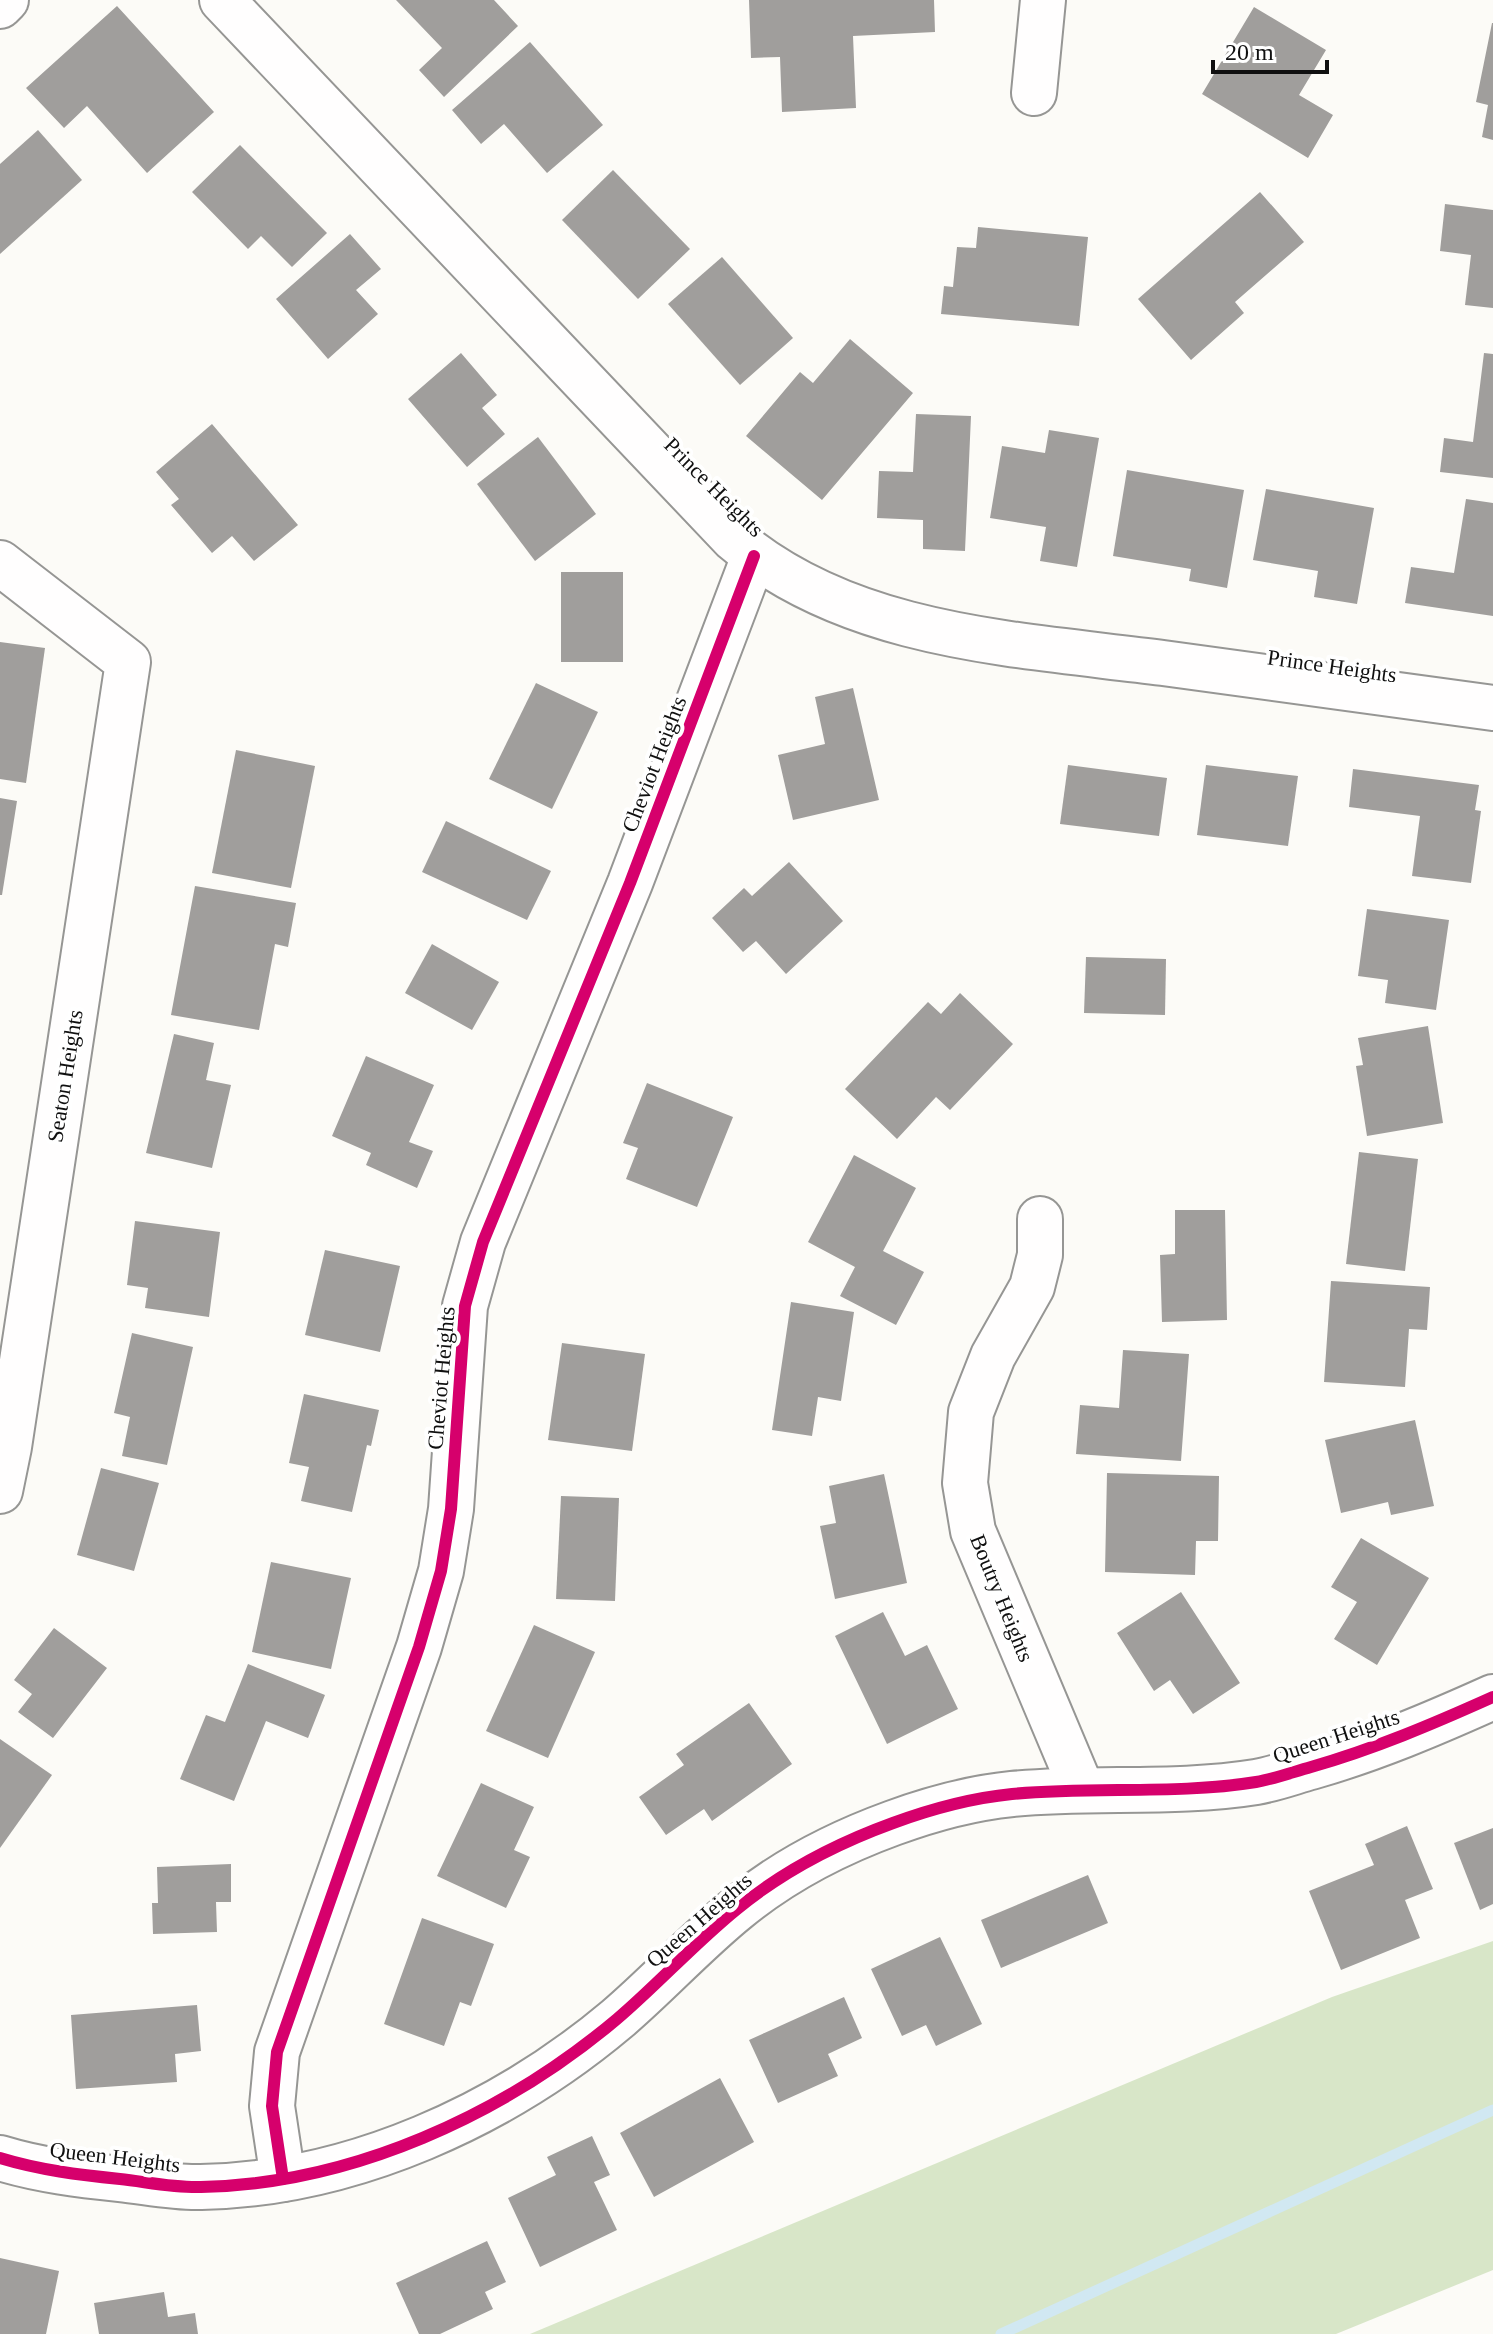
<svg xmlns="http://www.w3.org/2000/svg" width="1493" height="2334" font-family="Georgia,serif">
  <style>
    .forest { fill: #d8e6c8 }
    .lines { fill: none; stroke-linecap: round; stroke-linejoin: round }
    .stream { stroke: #d1e8f2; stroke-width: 11 }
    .building { fill: #a09e9c }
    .minor-casing { stroke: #969694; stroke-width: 48 }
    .minor { stroke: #fffefe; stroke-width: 44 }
    .cycleway-casing { stroke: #fff; stroke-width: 17 }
    .cycleway { stroke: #d6006c; stroke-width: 12 }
    .labels { text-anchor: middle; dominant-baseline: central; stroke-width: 8; stroke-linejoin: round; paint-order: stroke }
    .street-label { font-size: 22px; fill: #101010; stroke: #fff }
  </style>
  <rect width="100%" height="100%" fill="#fcfbf7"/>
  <path class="forest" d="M1493,1941v329l-157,64h-806l802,-337z"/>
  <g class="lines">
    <path class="stream" d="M1001,2334l492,-224"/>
  </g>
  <g class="building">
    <path d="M396,0h98l24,26 -74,71 -25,-27 23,-22z"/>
    <path d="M749,0h185l1,32 -82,4 3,72 -74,4 -2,-55 -29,1z"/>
    <path d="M117,6l97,106 -67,61 -60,-67 -23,22 -38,-40z"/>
    <path d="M1254,7l72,43 -27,45 34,20 -25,43 -106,-64z"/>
    <path d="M1492,23h1v117l-11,-3 6,-32 -12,-3z"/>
    <path d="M530,42l73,83 -56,48 -43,-49 -23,20 -29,-34z"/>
    <path d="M38,130l44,50 -82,74v-90z"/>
    <path d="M240,145l87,88 -35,34 -31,-31 -13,13 -56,-57z"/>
    <path d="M613,170l77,79 -52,50 -76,-79z"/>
    <path d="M1260,192l44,50 -69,60 9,11 -53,47 -53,-61z"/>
    <path d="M1445,204l48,6v98l-28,-3 6,-50 -31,-4z"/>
    <path d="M978,227l110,10 -9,89 -138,-12 3,-28 9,1 4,-40 19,1z"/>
    <path d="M350,234l31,35 -25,21 22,24 -50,45 -52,-60z"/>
    <path d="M722,257l71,81 -53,47 -72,-81z"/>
    <path d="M850,339l63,54 -91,107 -76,-64 54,-64 13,11z"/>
    <path d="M461,353l36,42 -15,13 23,26 -38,33 -59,-68z"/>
    <path d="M1484,353l9,1v124l-53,-6 4,-34 29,4z"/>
    <path d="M916,414l55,2 -6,135 -42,-2v-29l-46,-2 2,-47 34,1z"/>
    <path d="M212,424l86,101 -44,36 -22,-25 -20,17 -41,-48 8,-6 -23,-27z"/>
    <path d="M1049,430l50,8 -22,129 -37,-6 6,-34 -56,-9 12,-72 43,7z"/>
    <path d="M538,437l58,77 -61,47 -58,-77z"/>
    <path d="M1127,470l117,20 -17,98 -38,-7 2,-12 -78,-13z"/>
    <path d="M1266,489l108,19 -17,96 -43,-7 4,-26 -65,-11z"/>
    <path d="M1466,499l27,4v113l-88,-13 6,-36 43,6z"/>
    <rect x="561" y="572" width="62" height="90"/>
    <path d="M0,642l45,6 -19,135 -26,-4z"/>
    <path d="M536,683l62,29 -46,97 -63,-30z"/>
    <path d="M853,688l26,112 -86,20 -15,-65 47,-11 -10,-47z"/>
    <path d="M236,750l79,16 -24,122 -79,-15z"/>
    <path d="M1068,765l99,13 -8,58 -99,-12z"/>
    <path d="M1206,765l92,11 -10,70 -91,-11z"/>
    <path d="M1353,769l126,16 -4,25 6,1 -10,72 -59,-7 8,-60 -71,-9z"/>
    <path d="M0,798l17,3 -15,94h-2z"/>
    <path d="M446,821l105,50 -24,49 -105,-48z"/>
    <path d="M789,862l54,59 -57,53 -30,-33 -13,11 -31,-34 32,-30 8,8z"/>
    <path d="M195,886l101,17 -8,44 -13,-3 -16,86 -88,-15z"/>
    <path d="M1367,909l82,11 -13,90 -51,-7 3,-23 -30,-4z"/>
    <path d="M432,944l67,38 -27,48 -67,-37z"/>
    <path d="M1086,957l80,2 -1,56 -81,-2z"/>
    <path d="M960,993l53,51 -63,66 -14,-13 -39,42 -52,-50 83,-87 13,12z"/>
    <path d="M1428,1026l15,97 -76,13 -11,-70 7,-1 -5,-27z"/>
    <path d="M174,1034l40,9 -8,37 25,5 -19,83 -66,-15z"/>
    <path d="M366,1056l68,29 -25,57 24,9 -16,37 -51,-23 5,-12 -39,-17z"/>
    <path d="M647,1083l86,34 -36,90 -71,-28 12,-31 -15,-5z"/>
    <path d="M1359,1152l59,7 -13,112 -59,-7z"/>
    <path d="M854,1155l62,33 -33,63 41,21 -28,53 -56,-29 15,-29 -47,-25z"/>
    <path d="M1175,1210h50l2,110 -65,2 -2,-67 15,-1z"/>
    <path d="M135,1221l85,11 -11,85 -64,-9 3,-20 -21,-3z"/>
    <path d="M325,1250l75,16 -20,86 -75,-17z"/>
    <path d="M1331,1281l99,6 -3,43 -18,-1 -4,58 -81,-5z"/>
    <path d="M791,1302l63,10 -13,89 -23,-4 -6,39 -40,-6z"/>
    <path d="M132,1333l61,14 -26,118 -45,-9 8,-39 -16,-4z"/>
    <path d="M562,1343l83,11 -13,97 -84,-11z"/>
    <path d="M1123,1350l66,4 -8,107 -105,-7 4,-49 39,3z"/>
    <path d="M304,1394l75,16 -8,36 -4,-1 -15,67 -51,-11 8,-34 -20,-4z"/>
    <path d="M1415,1420l19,86 -43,9 -3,-13 -47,11 -16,-73z"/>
    <path d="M101,1468l58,15 -25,88 -57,-16z"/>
    <path d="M1107,1473l112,3 -1,65h-22l-1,34 -90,-3z"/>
    <path d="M884,1474l23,109 -72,16 -15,-73 16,-3 -7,-37z"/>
    <path d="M561,1496l58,2 -4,103 -59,-2z"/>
    <path d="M1361,1538l68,40 -52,87 -43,-26 23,-37 -26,-15z"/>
    <path d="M271,1562l80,16 -20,91 -79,-17z"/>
    <path d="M1181,1592l59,91 -47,31 -23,-34 -16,11 -37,-58z"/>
    <path d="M883,1612l22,44 22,-11 31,64 -71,35 -52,-108z"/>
    <path d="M534,1625l61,27 -47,106 -62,-27z"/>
    <path d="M54,1628l53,40 -54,70 -35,-26 14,-18 -18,-14z"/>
    <path d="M248,1664l77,31 -17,43 -42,-17 -32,80 -54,-22 26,-64 19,7z"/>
    <path d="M749,1703l43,61 -80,57 -8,-12 -38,26 -27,-38 45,-32 -8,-11z"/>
    <path d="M0,1739l52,36 -52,73z"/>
    <path d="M481,1783l53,24 -20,43 16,7 -24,51 -69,-32z"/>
    <path d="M1407,1826l26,63 -28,11 15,38 -79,32 -32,-79 65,-26 -9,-21z"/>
    <path d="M1493,1828v76l-13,6 -26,-67z"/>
    <path d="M231,1864v38h-15l1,30 -64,2 -1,-31h6l-1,-36z"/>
    <path d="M1088,1875l20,48 -107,45 -20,-48z"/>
    <path d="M422,1918l72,26 -23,62 -11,-4 -16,44 -60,-22z"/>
    <path d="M940,1937l42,87 -46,22 -10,-21 -24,11 -31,-67z"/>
    <path d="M844,1997l18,41 -34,16 10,22 -60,27 -29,-63z"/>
    <path d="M197,2005l4,46 -26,3 2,28 -101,7 -5,-74z"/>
    <path d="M720,2078l34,64 -100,55 -34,-64z"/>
    <path d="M592,2136l18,39 -16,7 23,48 -77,37 -32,-69 48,-23 -9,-18z"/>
    <path d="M487,2241l19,41 -21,10 8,17 -53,25h-21l-23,-51z"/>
    <path d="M0,2258l59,13 -13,63h-46z"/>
    <path d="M164,2292l4,25 27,-4 3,21h-99l-5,-31z"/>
  </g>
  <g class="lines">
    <g class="minor-casing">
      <g id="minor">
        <path d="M222,0l512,539c117,99 283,105 429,124 110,15 220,30 330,45"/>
        <path d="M0,6l6,-6"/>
        <path d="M1034,93l9,-93"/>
        <path d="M0,563l128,99 -119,785 -9,44"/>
        <path d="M1040,1219v36l-8,32 -39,69 -22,56 -6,71 8,48 109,259"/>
        <path d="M0,2158c39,12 80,17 120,21 27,3 55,9 81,8 151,-3 302,-72 416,-168 41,-35 78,-76 120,-110 45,-37 101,-66 156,-86 38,-14 79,-25 119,-29 81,-8 163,1 244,-12 18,-3 37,-10 55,-15 63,-18 122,-43 182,-70"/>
        <path d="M283,2179l-11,-73 5,-54 142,-405 22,-76 10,-62 14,-203 18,-64 147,-359 124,-327"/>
      </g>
    </g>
    <use href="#minor" class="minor"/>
    <g class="cycleway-casing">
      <g id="cycleway">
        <path d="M0,2158c39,12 80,17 120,21 27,3 55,9 81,8 151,-3 302,-72 416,-168 41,-35 78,-76 120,-110 45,-37 101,-66 156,-86 38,-14 79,-25 119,-29 81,-8 163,1 244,-12 18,-3 37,-10 55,-15 63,-18 122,-43 182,-70"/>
        <path d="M283,2179l-11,-73 5,-54 142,-405 22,-76 10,-62 14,-203 18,-64 147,-359 124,-327"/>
      </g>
    </g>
    <use href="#cycleway" class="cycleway"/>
  </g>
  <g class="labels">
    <g class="street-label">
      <text transform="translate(714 487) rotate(45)">Prince Heights</text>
      <text transform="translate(1332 666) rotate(8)">Prince Heights</text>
      <text transform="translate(654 764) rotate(-69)">Cheviot Heights</text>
      <text transform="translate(65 1076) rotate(-81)">Seaton Heights</text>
      <text transform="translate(441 1378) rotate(-85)">Cheviot Heights</text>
      <text transform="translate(1002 1598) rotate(68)">Boutry Heights</text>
      <text transform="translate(1336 1736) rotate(-18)">Queen Heights</text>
      <text transform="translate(699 1920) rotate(-41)">Queen Heights</text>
      <text transform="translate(115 2157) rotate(7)">Queen Heights</text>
    </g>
  </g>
  <path d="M1213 60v12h114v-12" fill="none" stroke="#101010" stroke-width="4"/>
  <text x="1225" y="60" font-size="24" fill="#101010" stroke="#ffffff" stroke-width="6" paint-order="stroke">20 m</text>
</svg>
